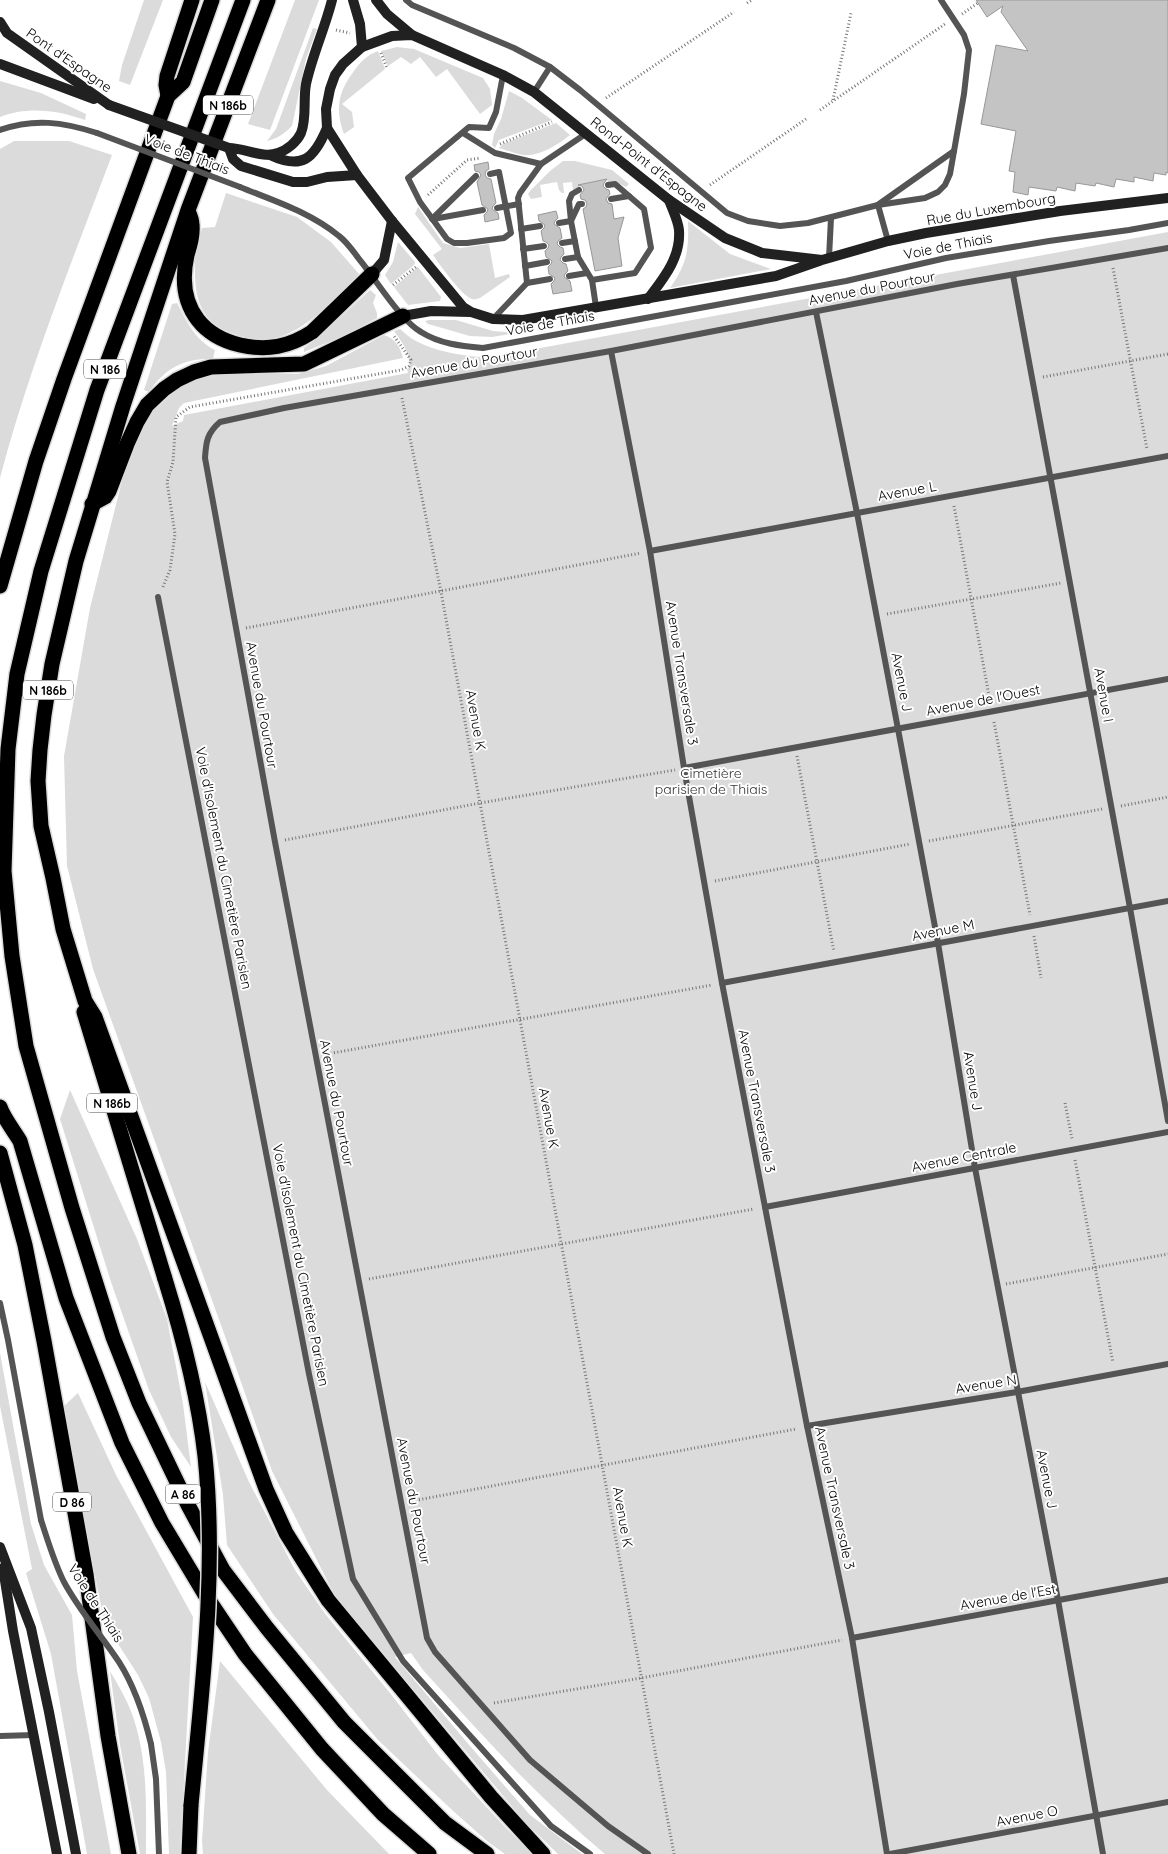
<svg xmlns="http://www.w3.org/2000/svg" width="1168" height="1854" font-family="Quicksand,sans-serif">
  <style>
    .green { fill: #dbdbdb }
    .building { fill: #c4c4c4; stroke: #989898 }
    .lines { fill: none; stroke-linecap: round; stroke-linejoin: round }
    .highway-casing { stroke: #dbdbdb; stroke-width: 18 }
    .path { stroke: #767676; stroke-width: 3; stroke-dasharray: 1 2.5; stroke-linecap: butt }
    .lane { stroke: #545454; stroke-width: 6 }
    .secondary { stroke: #212121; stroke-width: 10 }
    .highway { stroke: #000; stroke-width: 15 }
    .highway-bridge-casing { stroke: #dbdbdb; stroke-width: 18; stroke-linecap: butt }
    .lane-bridge { stroke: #545454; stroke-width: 6 }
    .secondary-bridge { stroke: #212121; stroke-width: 10 }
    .highway-bridge { stroke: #000; stroke-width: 15 }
    .labels { text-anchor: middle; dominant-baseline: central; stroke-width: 4; stroke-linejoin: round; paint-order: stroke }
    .shield { fill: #fff; stroke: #4c4c4c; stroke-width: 1 }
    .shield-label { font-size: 12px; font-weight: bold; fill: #000 }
    .street-label { font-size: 14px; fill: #000; stroke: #fff }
    .park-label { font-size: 14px; fill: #323232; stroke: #fff }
  </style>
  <rect width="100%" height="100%" fill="#fff"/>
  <g class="green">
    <path d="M144,0h19l-33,85 -11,-4 3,-16z"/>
    <path d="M295,0h24l-49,130 -22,-6z"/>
    <path d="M313,28l4,1 -11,30 -14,67c-7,7 -15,13 -25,15l9,-12z"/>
    <path d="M397,47l17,2 69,29 7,11 2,16 -12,9 -33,-45 -11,8 -16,-20 -9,7 -10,-7 -13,9 -7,-15z"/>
    <path d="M378,51l7,18 -43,35 10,8 2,15 -10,7c-9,-25 -6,-42 10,-63 6,-9 13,-16 24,-20z"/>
    <path d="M0,81l41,12 45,21 -1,6c-27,-10 -58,-14 -85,-3z"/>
    <path d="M509,91l13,7 30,22 -53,20 -4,8 -3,-3 2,-11 7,-15z"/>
    <path d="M556,123l14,12c-11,9 -31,22 -47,20 -8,-1 -16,-5 -24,-7l4,-4z"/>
    <path d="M14,141h55l43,14c-40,106 -83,213 -112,323v-329z"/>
    <path d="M563,161h12l37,9 17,14 -3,3 -8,-4h-10l-1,-4 -28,6v4l-6,1 -1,-8 -9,1 1,10h-2l-3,-3 -2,-8 -17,3 2,12 -11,2 -3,-5 2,-3 20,-20z"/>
    <path d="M226,193l71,24 34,25 28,32c-23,23 -48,53 -80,63 -15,4 -30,2 -45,-3 -30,-10 -39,-31 -39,-61 0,-7 -1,-13 0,-19 2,-9 5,-18 7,-26l13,-1z"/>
    <path d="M418,207l25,36 17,5 29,-4 6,34 14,-4 1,3 -30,21c-4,1 -5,2 -8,1 -10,-3 -32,-34 -39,-44l9,-6 -27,-35z"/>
    <path d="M688,221l42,33 41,15 -101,19c17,-24 19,-38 18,-67z"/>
    <path d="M1168,232v1622h-563c-67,-56 -124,-120 -182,-184l-12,-17 -16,4 75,89 60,69 52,39h-24l-32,-31 -191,-227 -63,-125 -46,-132 -133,-370 -26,-103 -3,-110 26,-148 38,-151 23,-44 32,-29 12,-5 30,-5h73l28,-8 58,-31c12,4 16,12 19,23l-219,45 -5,5 -7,18 11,-5 1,-6 224,-42 -1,-4 3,-2c-2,-17 -6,-22 -16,-36l6,-2c5,4 10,9 16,12 19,10 42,14 64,16l1,2z"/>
    <path d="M398,242l17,20 -1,3 -23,19 -6,-9 8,-13z"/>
    <path d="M418,267l23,30 -1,4 -32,4 -14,-18z"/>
    <path d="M370,290l6,5 -3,8 4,10v5l-31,17 -42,17v-4l10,-7z"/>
    <path d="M177,303c11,20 17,36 38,47l-2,9c-29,-1 -48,9 -64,33l-5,-2 28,-86z"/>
    <path d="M429,320h27l37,11 24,2 -25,4 -22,-1 -42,-12 -3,-3z"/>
    <path d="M70,1090l67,149 30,80 16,85 8,63 -20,-30 -22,-47 -38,-108 -51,-163z"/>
    <path d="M0,1353l31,171 13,41 28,50 5,56 34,183h-24l-36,-200 -25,-81 6,-4 -32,-163z"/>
    <path d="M205,1382l44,100 46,88 31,45 64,78 48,62 70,75 25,24h-28l-17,-12 -37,-33 -73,-69 -105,-126 -46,-69 -4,-50z"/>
    <path d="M78,1393l38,82 77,142 -13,237h-11l-3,-82 -5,-30 -12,-44 -11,-23 -34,-53 -41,-215z"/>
    <path d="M220,1661l107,129 62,64h-186l-1,-13 6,-89z"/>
    <path d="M110,1671c10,17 20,34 25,52 13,42 11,88 11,131h-6l-20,-109z"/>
  </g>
  <g class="building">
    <path d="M976,0h192v173l-2,-1v3l-12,-2 -1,8 -19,-4v5l-18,-3 -2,8 -18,-4 -1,3 -19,-3 -1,8 -18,-4 -1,4 -27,-4 -1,8 -15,-3 2,-20 -6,-1 7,-40 -35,-7 15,-79 32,6 -27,-39 2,-6 -16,11z"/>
    <path d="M488,162l1,7 -3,2 -1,4 2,3 4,1 5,24 -3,3 -1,3 6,4 1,6 -14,3 -1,-7 3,-3 1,-3 -6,-4 -5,-23 4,-7 -2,-3 -4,-1 -1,-6z"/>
    <path d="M607,179l-3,4 -1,3 3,3 3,1 1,4 -4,5 2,4 4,1 2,15 10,-2 -6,21 4,28 -27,5 -12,-62 3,-2 1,-3 -2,-4 -4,-1 -1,-4 4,-5 -2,-4 -4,-1z"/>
    <path d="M556,211l2,7 -3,3 -1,3 6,4 2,10 -4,3 -1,3 3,3 3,1 1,6 -3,3 -1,3 3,3 3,1 2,7 -3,3 -1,3 6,4 2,10 -19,3 -2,-10 3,-3 1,-3 -6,-4 -1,-7 3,-3 1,-3 -6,-4 -1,-6 3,-3 1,-3 -3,-3 -3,-1 -2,-10 3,-3 1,-3 -6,-4 -1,-6z"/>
  </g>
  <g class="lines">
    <g class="highway-casing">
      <g id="highway">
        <path d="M243,0l-146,390 -56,181 -24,103 -9,75 -4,122 8,85 14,90 46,162 41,129 26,66 49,102 35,65 44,58 77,94 101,101 42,31"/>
        <path d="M268,0l-80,210 -65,196 -47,155 -24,103 -8,51 -4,35 -2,31 3,45 12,52 10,51 22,72 10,16 171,472 20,44 42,67 163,197 52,57"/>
        <path d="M168,96l-2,-11 1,-9 25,-76"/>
        <path d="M188,211c2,4 4,9 4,14 1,10 -2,20 -5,30 -5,23 -4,46 11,65 11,14 25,21 42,25 27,6 49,2 72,-13l60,-58"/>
        <path d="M92,504l13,-7 4,-6 18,-47 10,-22 10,-17 17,-16 13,-9 17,-8 17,-5 93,-3 99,-48"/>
        <path d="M0,586l36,-125 28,-82 104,-283 15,-14 29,-82"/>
        <path d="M84,1012l81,267"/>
        <path d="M0,1107c3,10 14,24 20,34l46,157 56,145 40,80 42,70 41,61 77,95 61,65 46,40"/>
        <path d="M0,1153l25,92 19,96 42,233 22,162 21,118"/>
        <path d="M189,1854l2,-49"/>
      </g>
    </g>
    <g class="path">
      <path d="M747,3l5,-3"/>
      <path d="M962,14l16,-11"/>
      <path d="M336,30l14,3"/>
      <path d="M381,53l6,15"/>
      <path d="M606,98l128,-86"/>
      <path d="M833,100l18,-87"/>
      <path d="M820,110l125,-86"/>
      <path d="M500,144l52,-22"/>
      <path d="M710,185l96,-66"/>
      <path d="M428,195l39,-35 14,-2"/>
      <path d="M1113,268l34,181"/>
      <path d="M393,285l23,-18"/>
      <path d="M1043,377l125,-23"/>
      <path d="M402,398l39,194 233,1262"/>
      <path d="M954,506l36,195"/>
      <path d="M163,587l7,-17 5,-36 -8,-52 6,-20 3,-45 14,-10 211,-37 8,-4 2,-6 -17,-24"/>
      <path d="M887,614l174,-31"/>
      <path d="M246,628l395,-75"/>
      <path d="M994,722l36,193"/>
      <path d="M797,756l37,196"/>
      <path d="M1121,806l47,-9"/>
      <path d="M285,840l195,-37 195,-33"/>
      <path d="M929,841l173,-32"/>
      <path d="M715,881l195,-37"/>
      <path d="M1034,936l7,42"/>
      <path d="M327,1054l385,-69"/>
      <path d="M1065,1103l7,36"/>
      <path d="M1075,1160l38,203"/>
      <path d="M369,1279l385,-70"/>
      <path d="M1006,1284l162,-30"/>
      <path d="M412,1501l384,-72"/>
      <path d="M494,1703l147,-25 201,-38"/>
    </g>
    <g class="lane">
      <path d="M406,0l6,5 102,43 36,19 30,23 147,123 21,8 32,5 28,-3 70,-18 47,-7 13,-6 7,-7 5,-11 14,-80 5,-44 -5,-15 -23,-35"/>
      <path d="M534,92l16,-25"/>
      <path d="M0,130c34,-12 63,-8 97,3"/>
      <path d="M463,133l32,20 46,11 46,-31"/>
      <path d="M490,174l9,-2 12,61 -7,5 -37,5h-13l-7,-4 -27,-37 -12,-24 61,-51 20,1 7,-16 7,-37"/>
      <path d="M608,185l7,-1 14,12"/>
      <path d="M240,187c34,14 70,25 99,49 8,6 14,15 20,23 16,19 42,62 62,73 19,12 40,14 62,16l363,-67 100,-23 103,-17 80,-11 39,-7"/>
      <path d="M579,190l-7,4 -3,7 2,20 7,36 14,23 4,27"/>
      <path d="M879,204l75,-53"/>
      <path d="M878,205l10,36"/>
      <path d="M497,208l22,-4"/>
      <path d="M432,219l44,-43"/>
      <path d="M433,219l50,-9"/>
      <path d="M571,221l8,-17h3"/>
      <path d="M559,223l12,-2"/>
      <path d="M521,229l19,-3"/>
      <path d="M562,243l13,-2"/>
      <path d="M523,249l21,-3"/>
      <path d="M829,258l2,-40"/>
      <path d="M565,259l13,-2"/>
      <path d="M525,266l22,-4"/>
      <path d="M1013,275l117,633 38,213"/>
      <path d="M569,276l18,-3"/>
      <path d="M592,280l43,-7 16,-25 -7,-39 -15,-13 -18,3"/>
      <path d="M527,283l-9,-85 2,-5 21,-29"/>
      <path d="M816,312l41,201 41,216 40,214 37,225 83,432 45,254"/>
      <path d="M493,319l34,-36 23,-4"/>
      <path d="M611,351l39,200 34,217 38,215 85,443 45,212 35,216"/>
      <path d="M650,551l518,-95"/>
      <path d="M158,597l151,777 44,205 50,82 148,165 39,28"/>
      <path d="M684,768l484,-89"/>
      <path d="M722,983l446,-82"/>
      <path d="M765,1207l403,-75"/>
      <path d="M0,1303l8,37 33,180"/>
      <path d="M807,1426l210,-34 151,-28"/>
      <path d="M852,1638l316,-58"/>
      <path d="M0,1736l34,-1"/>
      <path d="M151,1744l5,35 3,75"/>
      <path d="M648,1854l-40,-28 -78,-66 -95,-108 -8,-14 -152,-796 -70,-384c1,-16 2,-25 15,-36l64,-14 327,-57 346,-67 211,-36"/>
      <path d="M890,1854l278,-52"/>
    </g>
    <g class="secondary">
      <path d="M332,0c-7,28 -20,56 -26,84 -3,16 1,34 -5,49 -4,9 -14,17 -23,20 -15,6 -33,-5 -49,-5l4,11 8,7 52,16h14l20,-5 30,-2"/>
      <path d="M353,0l7,24 2,23"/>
      <path d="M376,0l11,14 25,21"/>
      <path d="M0,22l7,11 102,72"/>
      <path d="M0,64l94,35"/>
      <path d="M270,155c32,15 44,4 57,-27"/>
      <path d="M822,260l-60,-7 -37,-15 -56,-38 -135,-108 -31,-17 -91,-40 -20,1 -30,11 -19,17 -8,11 -5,14 -4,20 1,19 30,47 35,46 71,86 8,5 22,7 30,1 253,-44 46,-16 66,-19 38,-8 134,-22 108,-13"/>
      <path d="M372,274l12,-14 8,-39"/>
      <path d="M648,299c15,-20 33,-41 31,-69 -1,-10 -7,-21 -10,-30"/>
      <path d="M403,316l28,-5 39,1"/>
      <path d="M0,1547l31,81 18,84 27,142"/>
      <path d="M3,1568l10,63 44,223"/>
    </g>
    <use href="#highway" class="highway"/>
    <g class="highway-bridge-casing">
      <path id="highway-bridge" d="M165,1279c18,58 33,116 40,177 12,117 -3,233 -14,349"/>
    </g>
    <g class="lane-bridge">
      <path d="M97,133l143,54"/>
      <path d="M41,1520c7,21 13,42 23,62 15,28 37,53 55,80 16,25 25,53 32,82"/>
    </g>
    <path class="secondary-bridge" d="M109,105l120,43"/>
    <use href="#highway-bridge" class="highway-bridge"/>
  </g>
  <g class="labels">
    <g class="shield">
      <rect x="203" y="95.5" width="50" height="19" rx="4"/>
      <rect x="84" y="359.5" width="42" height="19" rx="4"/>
      <rect x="23" y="680.5" width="50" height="19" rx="4"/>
      <rect x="87" y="1093.5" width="50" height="19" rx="4"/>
      <rect x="165.5" y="1484.5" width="35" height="19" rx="4"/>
      <rect x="53" y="1492.5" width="38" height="19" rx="4"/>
    </g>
    <g class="shield-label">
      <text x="228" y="105">N 186b</text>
      <text x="105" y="369">N 186</text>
      <text x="48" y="690">N 186b</text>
      <text x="112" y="1103">N 186b</text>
      <text x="183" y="1494">A 86</text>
      <text x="72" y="1502">D 86</text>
    </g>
    <g class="street-label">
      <text transform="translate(69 60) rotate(35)">Pont d'Espagne</text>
      <text transform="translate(187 154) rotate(21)">Voie de Thiais</text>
      <text transform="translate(649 164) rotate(38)">Rond-Point d'Espagne</text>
      <text transform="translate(991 209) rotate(-10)">Rue du Luxembourg</text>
      <text transform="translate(948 246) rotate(-11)">Voie de Thiais</text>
      <text transform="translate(872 288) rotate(-11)">Avenue du Pourtour</text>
      <text transform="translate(550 323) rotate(-10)">Voie de Thiais</text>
      <text transform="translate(474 362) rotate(-10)">Avenue du Pourtour</text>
      <text transform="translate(907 491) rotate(-10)">Avenue L</text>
      <text transform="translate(682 673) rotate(81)">Avenue Transversale 3</text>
      <text transform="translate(902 682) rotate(79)">Avenue J</text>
      <text transform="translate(1104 695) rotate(80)">Avenue I</text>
      <text transform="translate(983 700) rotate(-11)">Avenue de l'Ouest</text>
      <text transform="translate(262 705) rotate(80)">Avenue du Pourtour</text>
      <text transform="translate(476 720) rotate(80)">Avenue K</text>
      <text transform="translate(224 868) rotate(79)">Voie d'Isolement du Cimetière Parisien</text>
      <text transform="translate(943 930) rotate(-11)">Avenue M</text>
      <text transform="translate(973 1081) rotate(81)">Avenue J</text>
      <text transform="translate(757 1101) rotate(79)">Avenue Transversale 3</text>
      <text transform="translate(337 1103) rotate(79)">Avenue du Pourtour</text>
      <text transform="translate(549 1118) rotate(80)">Avenue K</text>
      <text transform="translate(964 1157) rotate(-11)">Avenue Centrale</text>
      <text transform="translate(301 1265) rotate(79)">Voie d'Isolement du Cimetière Parisien</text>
      <text transform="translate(986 1384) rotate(-9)">Avenue N</text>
      <text transform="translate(1047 1479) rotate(79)">Avenue J</text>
      <text transform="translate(835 1498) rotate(78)">Avenue Transversale 3</text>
      <text transform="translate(414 1501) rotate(79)">Avenue du Pourtour</text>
      <text transform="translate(623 1517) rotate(80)">Avenue K</text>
      <text transform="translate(1008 1597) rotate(-10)">Avenue de l'Est</text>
      <text transform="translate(96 1603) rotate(57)">Voie de Thiais</text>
      <text transform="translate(1027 1816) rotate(-11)">Avenue O</text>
    </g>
    <g class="park-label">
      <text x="711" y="773">Cimetière<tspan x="711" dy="16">parisien de Thiais</tspan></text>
    </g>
  </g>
</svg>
